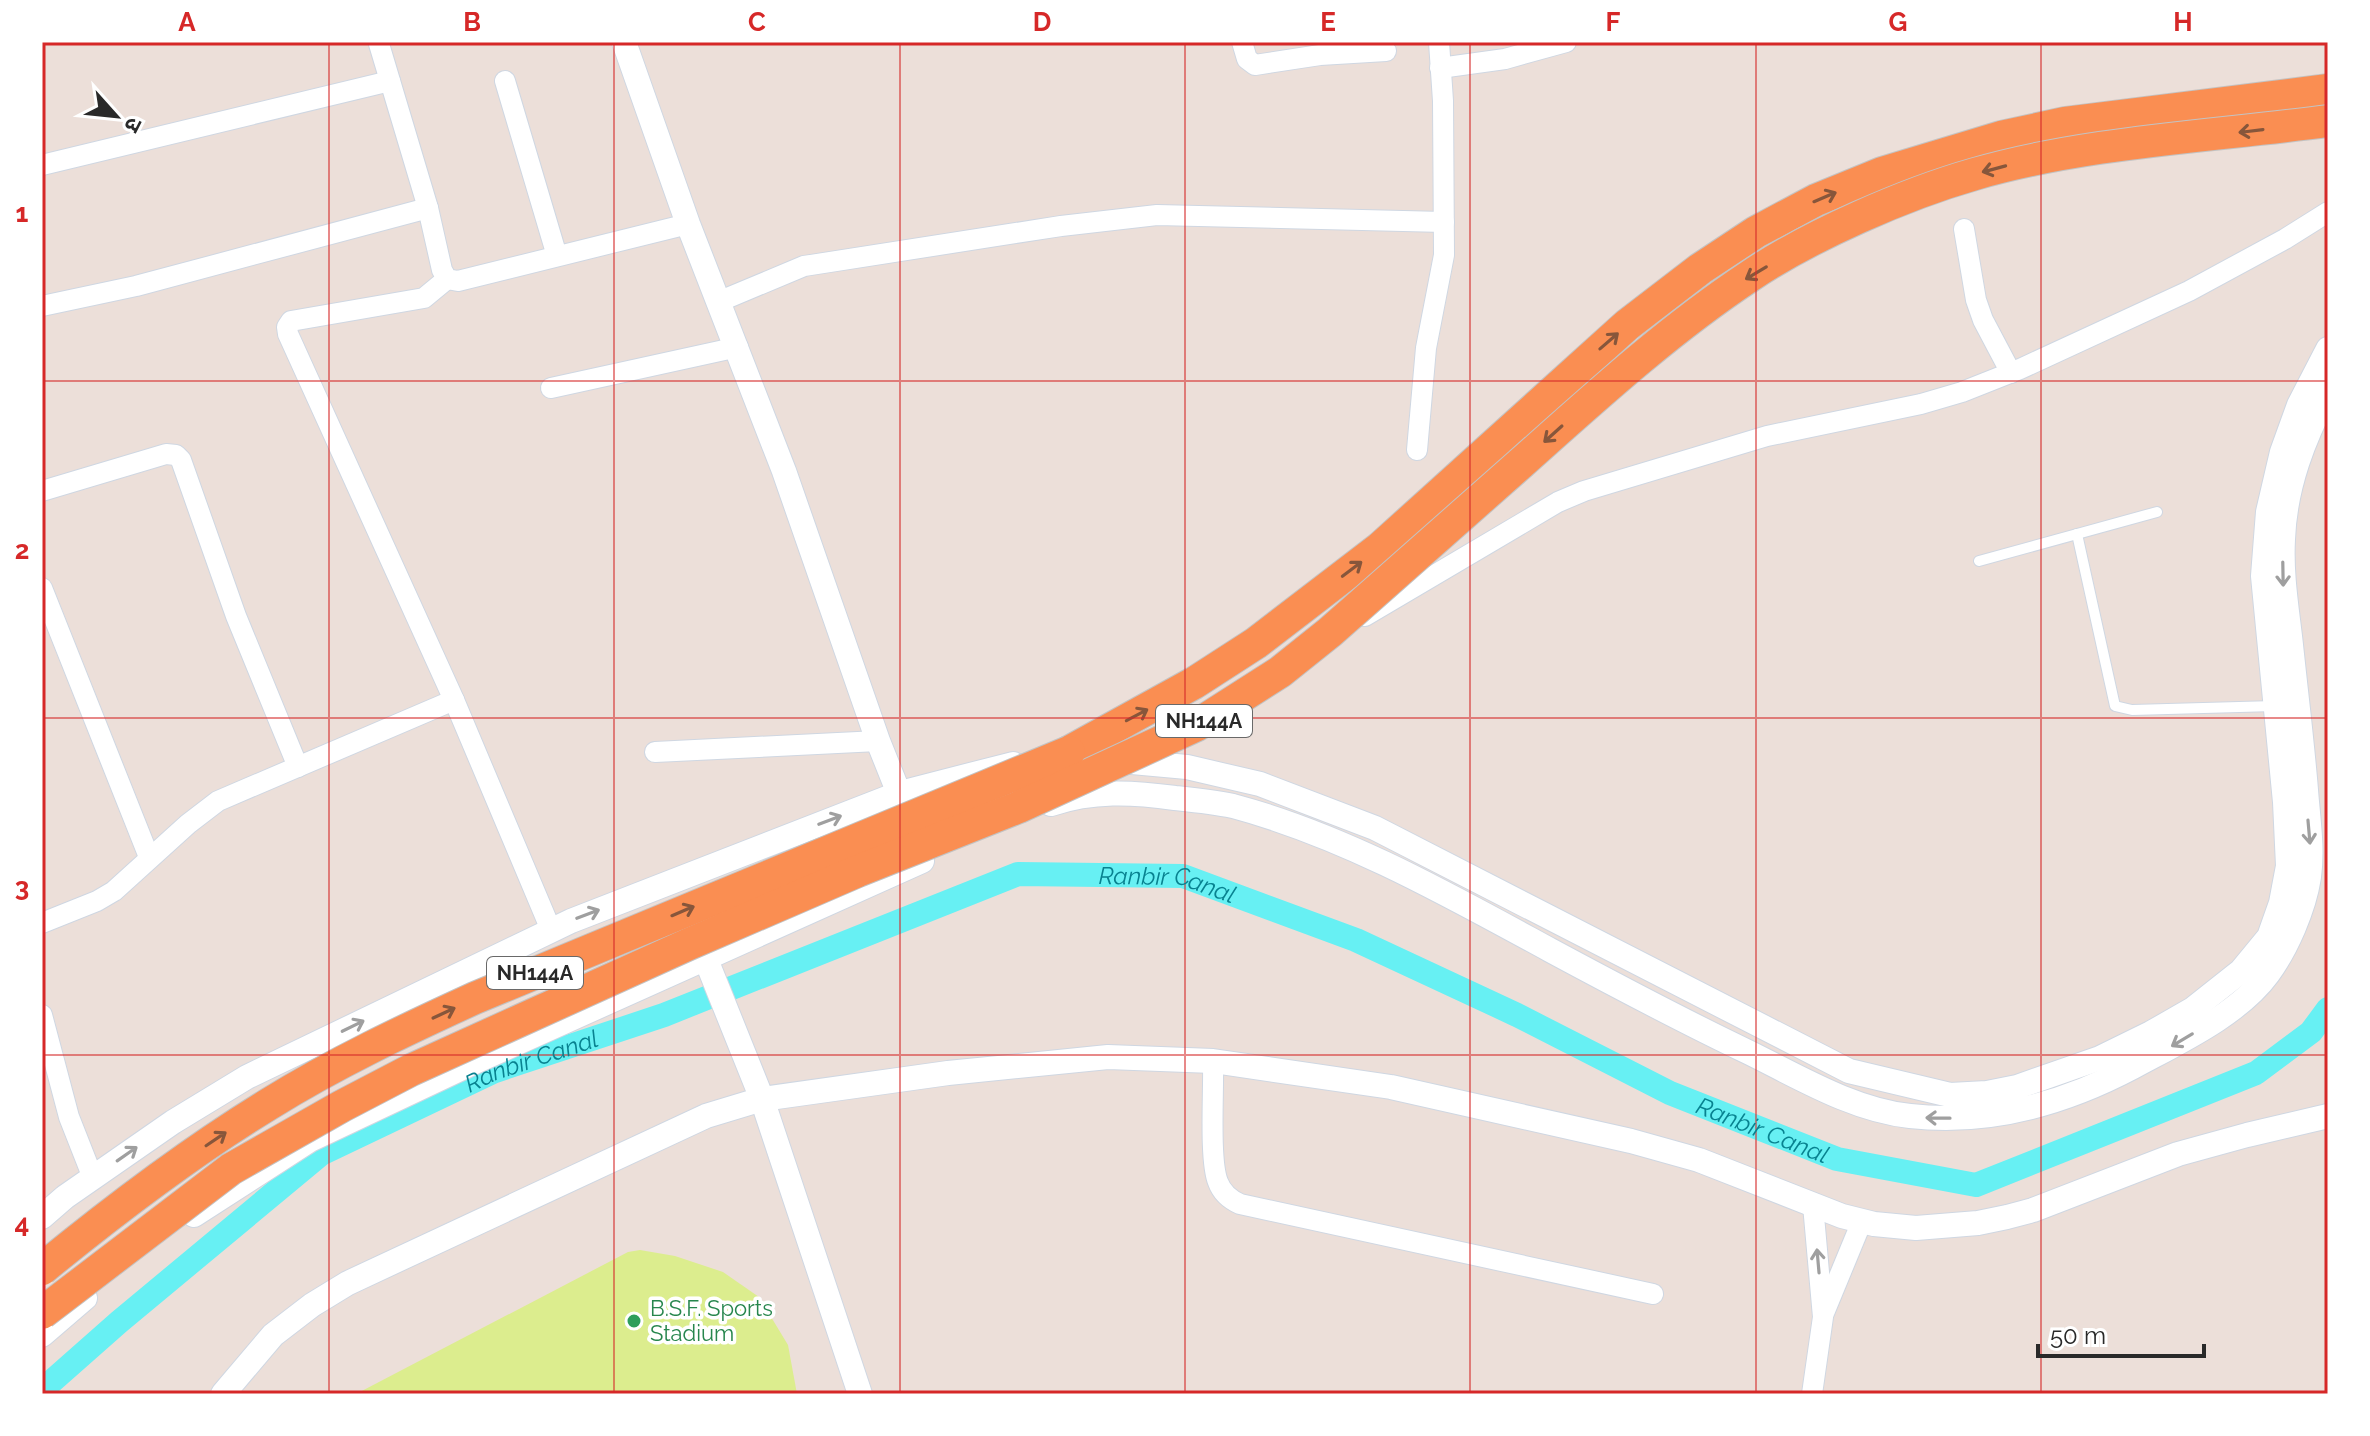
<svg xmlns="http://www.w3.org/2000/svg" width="2370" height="1436" font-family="Raleway,'Noto Sans Devanagari',sans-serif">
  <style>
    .pitch { fill: #dced8e }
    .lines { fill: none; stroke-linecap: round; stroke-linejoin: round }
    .canal { stroke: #67f0f3; stroke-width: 24 }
    .service-casing { stroke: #cfd7e2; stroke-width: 12 }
    .minor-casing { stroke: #cfd7e2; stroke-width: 22 }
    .tertiary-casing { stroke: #cfd7e2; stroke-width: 26 }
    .trunk-casing { stroke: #c3c3c3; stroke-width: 34 }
    .service { stroke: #fff; stroke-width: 10 }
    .minor { stroke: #fff; stroke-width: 20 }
    .tertiary { stroke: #fff; stroke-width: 24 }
    .trunk { stroke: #fa8e52; stroke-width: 32 }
    .trunk-bridge-casing { stroke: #c3c3c3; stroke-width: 34; stroke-linecap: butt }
    .trunk-bridge { stroke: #fa8e52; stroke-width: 32 }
    .oneway { stroke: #87563b }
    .oneway2 { stroke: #9f9f9f }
    .grid { fill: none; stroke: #d62828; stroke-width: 2; stroke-opacity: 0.55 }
    .leisure-dot { fill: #2e9e5b; stroke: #fff; stroke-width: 3 }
    .labels { text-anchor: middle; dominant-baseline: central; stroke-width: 7; stroke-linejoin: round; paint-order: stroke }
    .shield { fill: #fff; stroke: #696969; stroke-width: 2 }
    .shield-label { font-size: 20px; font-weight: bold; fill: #292929 }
    .leisure-label { font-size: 22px; fill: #27864d; stroke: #fff; text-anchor: start }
    .water-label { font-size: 24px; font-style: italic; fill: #088290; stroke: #fff }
    .neatline { fill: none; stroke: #d62828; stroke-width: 3 }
    .grid-label { font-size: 26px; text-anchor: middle; font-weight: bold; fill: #d62828 }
  </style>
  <rect width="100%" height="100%" fill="#ecdfd9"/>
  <path class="pitch" d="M640,1250l35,6 48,16 36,25 29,48 9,49h-441l272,-142z"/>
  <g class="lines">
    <path class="canal" id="s1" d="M42,1390l77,-68 202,-168 174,-83 169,-56 354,-141 165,2 173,64 161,75 153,78 167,66 139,26 280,-112 55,-41 17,-23"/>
    <g class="service-casing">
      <g id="service">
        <path d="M2077,534l38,172 17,4 143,-4"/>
        <path d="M1979,561l178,-49"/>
      </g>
    </g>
    <g class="minor-casing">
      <g id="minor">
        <path d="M1242,42l5,17 8,6 65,-10 66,-4"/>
        <path d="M379,44l49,164 14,62 5,9 11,2 230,-57"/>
        <path d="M1440,68l65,-9 61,-17"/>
        <path d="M505,81l52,175"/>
        <path d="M42,165l348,-84"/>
        <path d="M1964,229l12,71 7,20 28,53"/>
        <path d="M447,279l-23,19 -133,23 -4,6 1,7 166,366 97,230"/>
        <path d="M718,302l86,-36 257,-40 96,-11 287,7"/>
        <path d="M42,306l94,-20 292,-78"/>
        <path d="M551,388l187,-41"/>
        <path d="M1417,450l9,-102 18,-93 -1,-154 -4,-59"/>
        <path d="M42,491l124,-37 10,1 5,5 55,156 62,151"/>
        <path d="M42,588l107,269"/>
        <path d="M1365,616l193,-114 26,-11 183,-55 154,-32 41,-12 58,-23 169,-78 96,-52 43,-27"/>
        <path d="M655,752l223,-11"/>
        <path d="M42,923l55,-22 17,-10 74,-67 30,-23 236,-101"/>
        <path d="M42,1015l27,102 24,61"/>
        <path d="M1213,1061c1,28 -4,99 5,121 4,11 13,18 22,22l413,90"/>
        <path d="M1824,1313l38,-92"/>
        <path d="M1812,1394l11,-77 -10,-112"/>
      </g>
    </g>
    <g class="tertiary-casing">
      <g id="tertiary">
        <path d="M624,42l64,182 96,247 94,270 26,65"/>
        <path d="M1121,761l66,6 73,17 115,44 474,243 101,24 37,-2 30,-6 83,-29 51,-25 42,-24 48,-38 28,-34 12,-34 7,-37 -3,-64 -22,-226 5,-64 14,-60 17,-47 29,-56"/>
        <path d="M1051,804c42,-14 81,-12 124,-6 19,2 39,4 58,8 112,30 216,89 317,144 65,35 131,70 198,102 51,25 105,58 162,64 79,9 153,-12 223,-49 44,-24 105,-52 135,-93 19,-26 36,-65 41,-97 4,-29 -1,-59 -3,-87 -4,-49 -10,-97 -15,-145 -4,-36 -10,-70 -8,-106 2,-53 21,-101 45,-147"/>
        <path d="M705,957l57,142 98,295"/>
        <path d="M194,1215l116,-75 167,-79 445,-200"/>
        <path d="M42,1217l23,-20 108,-75 74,-45 324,-156 329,-128 113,-29"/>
        <path d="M42,1335l43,-37"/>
        <path d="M223,1394l50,-59 39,-30 36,-22 358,-167 56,-17 186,-26 160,-16 105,4 178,26 240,54 68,19 143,56 32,8 42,4 62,-5 29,-6 26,-7 145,-56 69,-19 81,-19"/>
      </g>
    </g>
    <g class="trunk-casing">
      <path id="trunk" d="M1069,752l125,-69 62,-40 124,-95 247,-223 73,-56 56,-37 60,-32 66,-27 119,-36 64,-14 263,-33"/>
    </g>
    <use href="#service" class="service"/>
    <use href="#minor" class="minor"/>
    <use href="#tertiary" class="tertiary"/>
    <use href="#trunk" class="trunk"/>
    <g class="trunk-bridge-casing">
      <g id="trunk-bridge">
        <path d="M42,1269c72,-59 147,-116 227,-165 66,-41 136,-74 206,-106l594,-246"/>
        <path d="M42,1313l189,-144 111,-63 69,-36 278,-126 169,-73 161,-64 178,-82 83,-53 50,-40c64,-56 127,-112 190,-168 74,-66 147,-133 230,-188 61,-41 155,-82 225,-102 110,-32 239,-38 353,-53"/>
      </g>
    </g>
    <use href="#trunk-bridge" class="trunk-bridge"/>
  </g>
  <defs><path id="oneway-shaft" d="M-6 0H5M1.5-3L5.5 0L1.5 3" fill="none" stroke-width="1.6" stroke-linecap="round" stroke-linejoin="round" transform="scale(2)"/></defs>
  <g class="oneway">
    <use href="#oneway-shaft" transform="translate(2251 131) rotate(173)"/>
    <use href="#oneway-shaft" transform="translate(1994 169) rotate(165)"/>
    <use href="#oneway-shaft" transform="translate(1825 197) rotate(-23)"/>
    <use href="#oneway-shaft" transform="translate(1756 273) rotate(149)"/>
    <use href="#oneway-shaft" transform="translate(1609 341) rotate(-41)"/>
    <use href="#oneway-shaft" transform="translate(1553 434) rotate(138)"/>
    <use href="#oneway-shaft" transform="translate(1352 569) rotate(-37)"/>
    <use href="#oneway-shaft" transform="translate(1137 715) rotate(-28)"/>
    <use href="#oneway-shaft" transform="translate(683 911) rotate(-23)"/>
    <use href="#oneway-shaft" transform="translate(444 1013) rotate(-25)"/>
    <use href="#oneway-shaft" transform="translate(216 1139) rotate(-34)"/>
  </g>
  <g class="oneway2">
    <use href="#oneway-shaft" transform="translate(2283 574) rotate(89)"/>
    <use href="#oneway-shaft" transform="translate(830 820) rotate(-21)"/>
    <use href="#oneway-shaft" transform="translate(2309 832) rotate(85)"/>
    <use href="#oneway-shaft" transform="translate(588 914) rotate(-21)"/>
    <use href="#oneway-shaft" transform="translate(353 1026) rotate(-26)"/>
    <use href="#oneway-shaft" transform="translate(2182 1040) rotate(149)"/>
    <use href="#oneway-shaft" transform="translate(1938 1118) rotate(-179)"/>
    <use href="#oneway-shaft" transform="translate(127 1154) rotate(-35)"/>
    <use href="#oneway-shaft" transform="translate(1818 1261) rotate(-95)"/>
  </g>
  <path class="grid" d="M329,42v1352M614,42v1352M900,42v1352M1185,42v1352M1470,42v1352M1756,42v1352M2041,42v1352M42,381h2286M42,718h2286M42,1055h2286"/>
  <circle class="leisure-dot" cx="634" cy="1321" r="8"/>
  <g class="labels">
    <g class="shield">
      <rect x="1156" y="705" width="96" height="32" rx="6"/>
      <rect x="487" y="957" width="96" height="32" rx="6"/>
    </g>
    <g class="shield-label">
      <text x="1204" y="721">NH144A</text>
      <text x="535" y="973">NH144A</text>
    </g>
    <g class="leisure-label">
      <text x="650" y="1308">B.S.F. Sports<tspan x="650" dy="25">Stadium</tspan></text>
    </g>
    <g class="water-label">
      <text stroke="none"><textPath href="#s1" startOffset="1268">Ranbir Canal</textPath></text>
      <text stroke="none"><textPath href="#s1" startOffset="596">Ranbir Canal</textPath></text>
      <text stroke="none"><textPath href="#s1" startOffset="1916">Ranbir Canal</textPath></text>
    </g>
  </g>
  <rect width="2370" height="1436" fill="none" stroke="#ffffff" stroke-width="88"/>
  <g transform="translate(116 116) rotate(117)" stroke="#ffffff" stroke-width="6" paint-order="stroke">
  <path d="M0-6L14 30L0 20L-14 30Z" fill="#292929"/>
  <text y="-12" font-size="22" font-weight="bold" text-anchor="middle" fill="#292929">उ</text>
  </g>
  <path d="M2038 1344v12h166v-12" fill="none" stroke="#292929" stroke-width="4"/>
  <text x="2050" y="1344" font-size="24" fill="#292929" stroke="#ffffff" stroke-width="6" paint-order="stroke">50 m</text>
  <rect x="44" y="44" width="2282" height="1348" class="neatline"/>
  <g class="grid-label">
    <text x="187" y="31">A</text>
    <text x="472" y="31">B</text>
    <text x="757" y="31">C</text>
    <text x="1042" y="31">D</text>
    <text x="1328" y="31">E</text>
    <text x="1613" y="31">F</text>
    <text x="1898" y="31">G</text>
    <text x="2183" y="31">H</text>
    <text x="22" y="222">1</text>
    <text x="22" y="559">2</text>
    <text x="22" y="896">3</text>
    <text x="22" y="1233">4</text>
  </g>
</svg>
